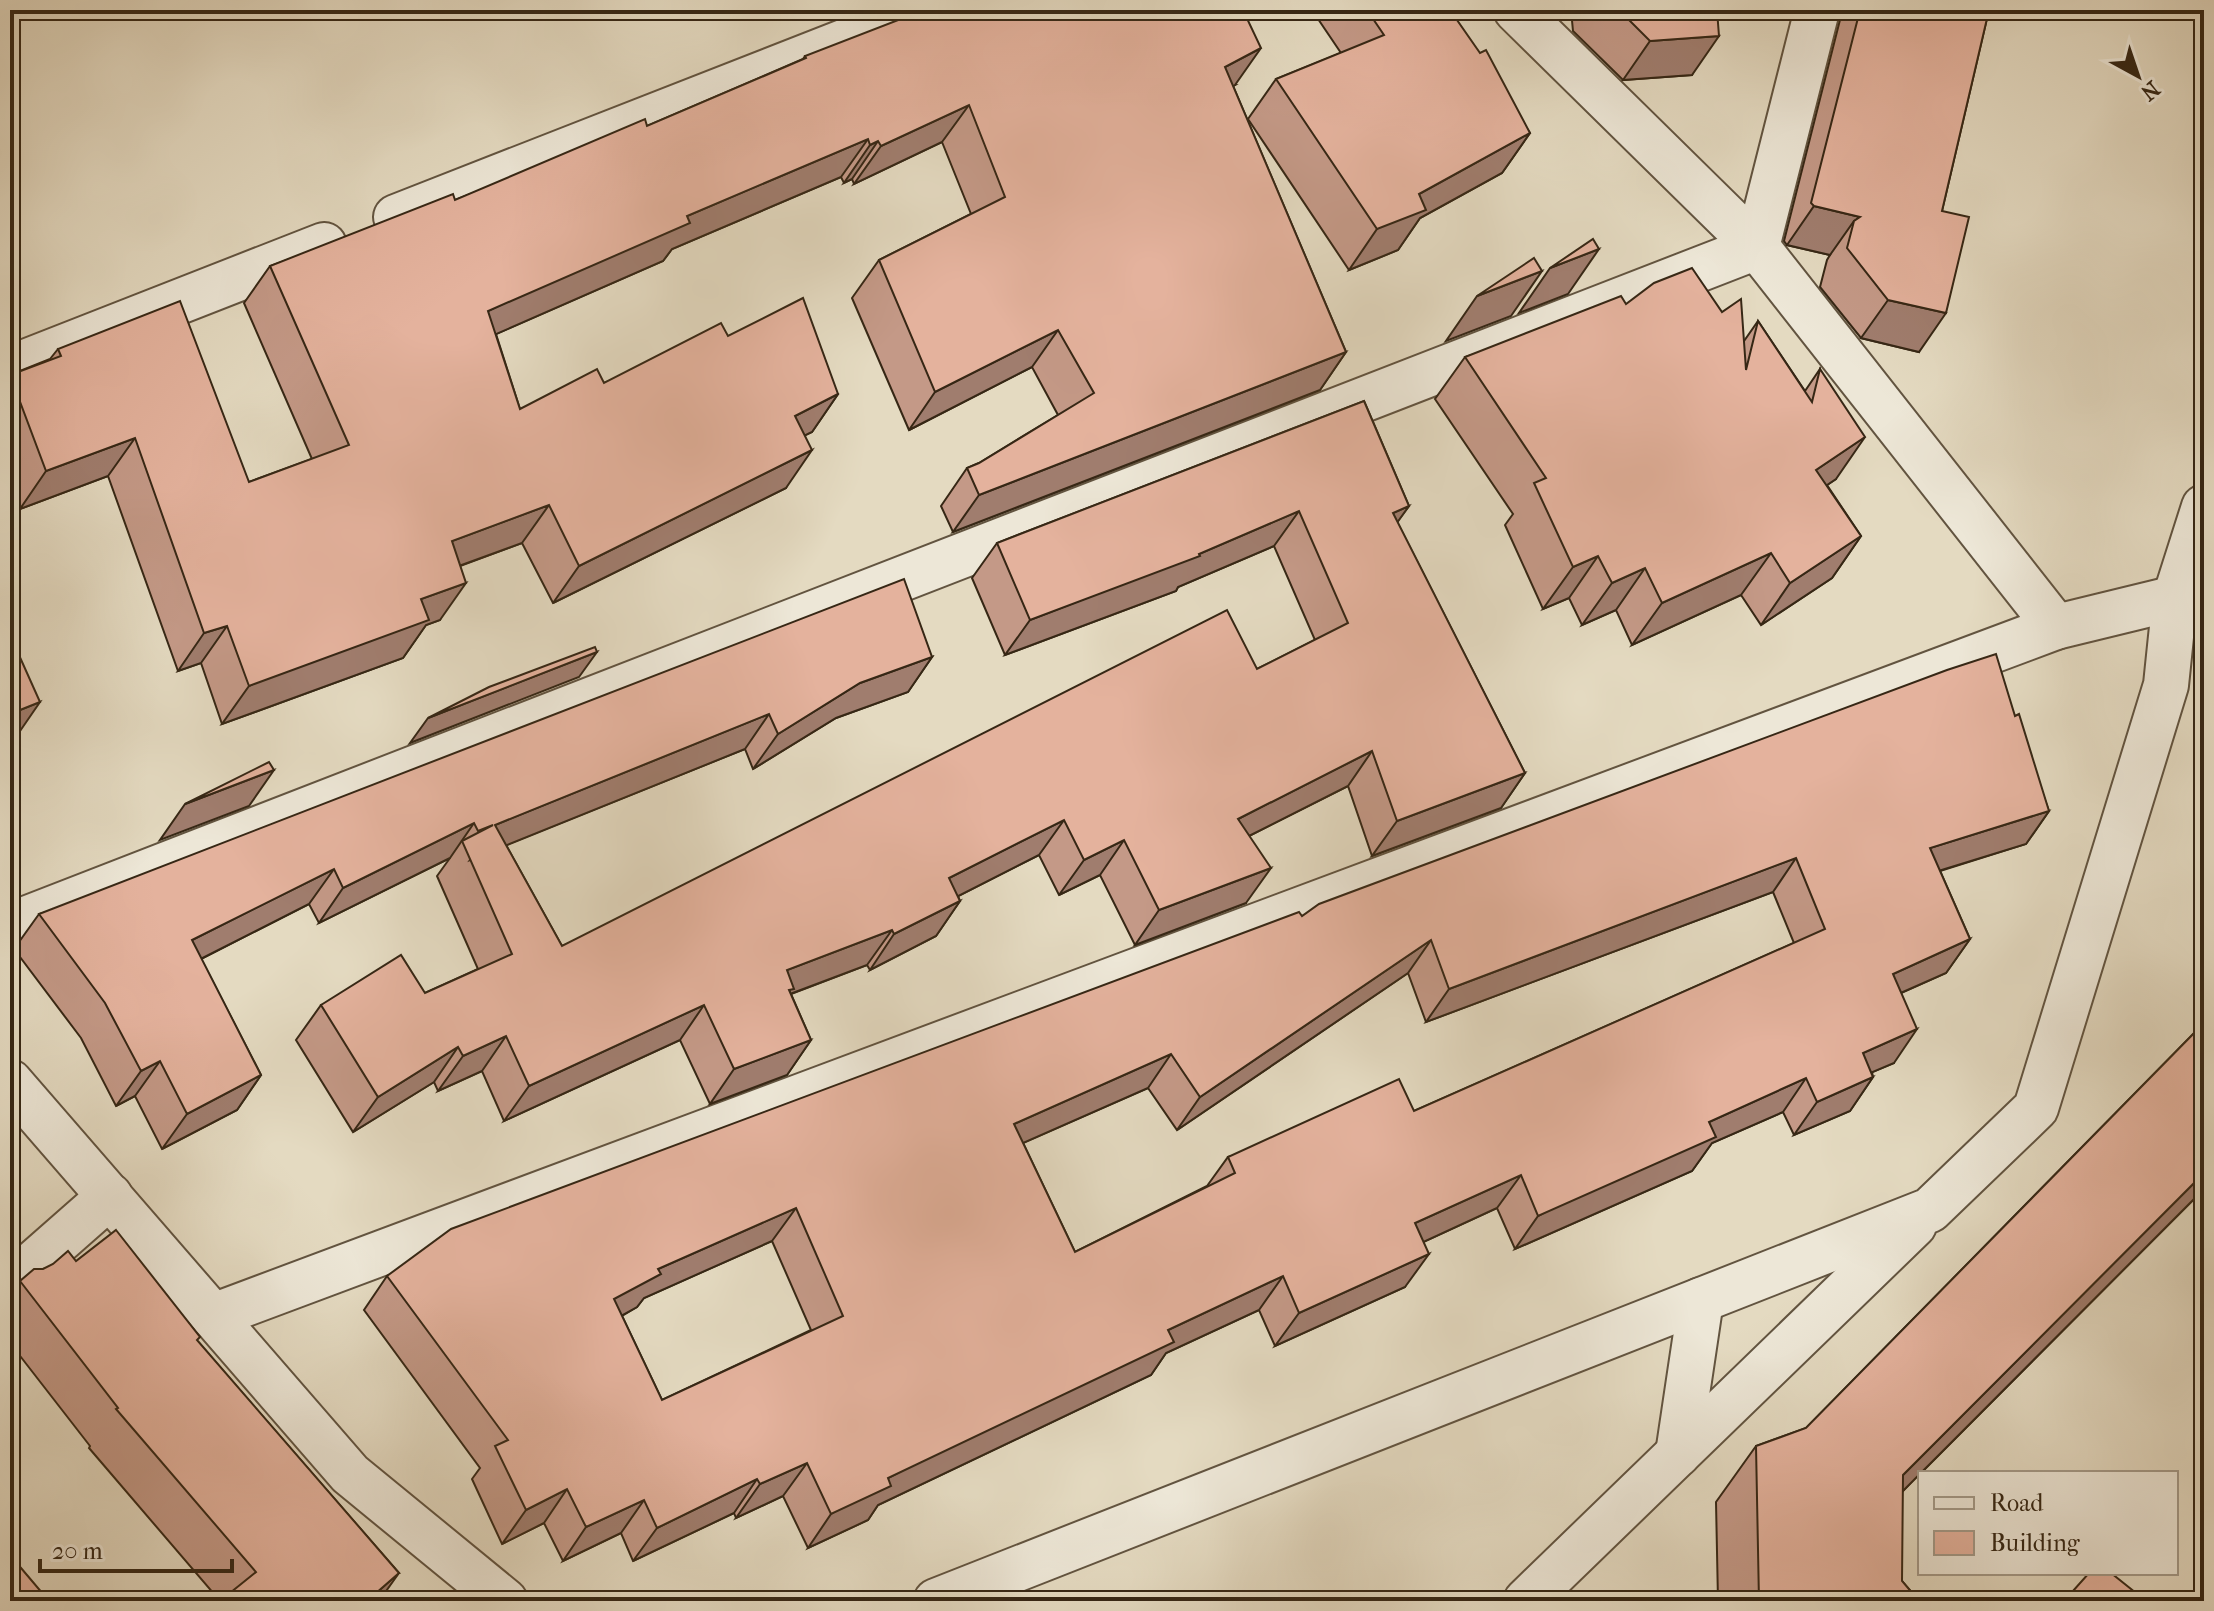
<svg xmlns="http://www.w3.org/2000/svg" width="2214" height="1611" font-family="'IM FELL French Canon',serif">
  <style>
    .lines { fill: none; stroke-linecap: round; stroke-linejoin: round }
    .minor-casing { stroke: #625440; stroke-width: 48 }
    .minor { stroke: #ede7d7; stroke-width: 44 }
    .wall { fill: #c49987; stroke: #362715; stroke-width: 2; fill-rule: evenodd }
    .shaded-wall { fill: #a07d6e; stroke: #362715; stroke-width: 2 }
    .building { fill: #e4b29d; stroke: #362715; stroke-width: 2; fill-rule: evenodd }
  </style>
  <rect width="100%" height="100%" fill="#e4dac1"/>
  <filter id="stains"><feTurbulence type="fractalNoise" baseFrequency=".0025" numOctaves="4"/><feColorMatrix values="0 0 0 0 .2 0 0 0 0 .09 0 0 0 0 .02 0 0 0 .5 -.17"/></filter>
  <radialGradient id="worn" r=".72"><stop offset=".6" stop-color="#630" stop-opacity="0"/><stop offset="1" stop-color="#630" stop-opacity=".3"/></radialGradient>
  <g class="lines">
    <g class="minor-casing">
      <g id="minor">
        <path d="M396,217l529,-207"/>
        <path d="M10,368l314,-123"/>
        <path d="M2056,627l119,-29 24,15"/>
        <path d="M10,925l1747,-678 60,-237"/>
        <path d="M10,1082l340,392 155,127"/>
        <path d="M10,1284l100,-88"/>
        <path d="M213,1316l1843,-689 -299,-380 -241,-237"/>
        <path d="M1678,1454l23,-154"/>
        <path d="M936,1601l994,-391 106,-102 130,-423 9,-87 29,-91"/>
        <path d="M1526,1601l388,-376"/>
      </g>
    </g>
    <use href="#minor" class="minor"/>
  </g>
  <g class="wall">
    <path d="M1312,10h138l80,123 -28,40 -82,45 -22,32 -49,20 -101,-151 28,-40 65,-26z"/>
    <path d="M1571,10h146l-25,65 -69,5 -50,-49z"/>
    <path d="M1841,10h148l-47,201 -23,141 -58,-14 -41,-51 7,-27 3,-5 -43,-10 -3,-4 57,-225z"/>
    <path d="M805,56l430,29 -2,1 113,266 -26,38 -367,142 -12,-26 26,-38 12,-5 79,-48 -26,-48 -123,63 -57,-132 27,-38 92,-46 -29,-72 -88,42 -2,-5 -8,4 -3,-6 -169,72 -9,12 -167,73 24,75 84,-26 124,-47 110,58 -26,38 -7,3 -19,53 -233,115 -31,-60 -62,23 -20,54 -14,5 -23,33 -181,66 -21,-61 -23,8 -70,-195 -88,33 -10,-26v-108l40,-16 8,-10 191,133 63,-23 -68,-156 26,-37 185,-66 192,-74 156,-67z"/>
    <path d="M1626,304l96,8 22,29 14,-20 47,70 15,-22 16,110 -9,6 34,51 -29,42 -71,47 -20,-30 -109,50 -16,-35 -34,15 -13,-27 -26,11 -38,-84 8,-11 -78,-115 30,-42z"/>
    <path d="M1364,401l45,105 -12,16 128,251 -24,35 -129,48 -24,-70 -99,50 -3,67 -111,42 -35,-70 -41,20 -20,-40 -81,41 2,5 -24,35 -66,34 -3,-5 -76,29 20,46 -24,35 -77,29 -30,-64 -176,81 -22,-50 -44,20 -4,-9 -81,50 -57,-92 25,-35 104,-12 53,-24 -41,-93 13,-18 -131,65 -10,-19 -108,55 60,116 -24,35 -75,39 -27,-53 -19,10 -35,-68 -67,-89 25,-35 893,-257 -24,35 -72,26 -83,51 -8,-20 -239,96 56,101 695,-277 58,-29 -41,-94 -96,41 -2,4 -171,64 -33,-77 25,-35z"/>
    <path d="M2015,716l34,95 -23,33 -86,27 30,68 -24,34 -45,20 -7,70 -22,9 1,5 -23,34 -56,24 -11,-23 -71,31 -20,28 -177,78 -18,-41 -74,34 -18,45 -130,59 -16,-36 -93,43 -15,22 -273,130 -10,15 -60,28 -25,-52 -47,22 -2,-5 -101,48 -12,-28 -58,28 -19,-38 -42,21 -30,-65 8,-11 -116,-158 23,-34 915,-360zM1773,892l21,51 -380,168 -186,46 -21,29 -132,66 -52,-109 125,-55 29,42 231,-157 18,49zM772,1241l39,89 -149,70 -40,-84 15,-9 7,-9z"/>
    <path d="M2204,1023v166l-283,284h-1l-18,19v89l17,20h-201l-2,-99 40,-56 50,-18z"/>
    <path d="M76,1261l121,80 202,232 -179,28 -131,-153 1,-2 -80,-103v-48l10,-14 23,-12z"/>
  </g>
  <g class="shaded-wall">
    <path d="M1719,36l-27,39 -69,5 27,-39z"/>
    <path d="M1261,48l-26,37 -36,20 26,-38z"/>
    <path d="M969,105l-27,37 -88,42 27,-38z"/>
    <path d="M1530,133l-28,40 -82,45 -22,32 -49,20 28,-41 42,-35z"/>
    <path d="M868,139l-27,38 -169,72 -9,12 -201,88 26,-38 199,-95z"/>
    <path d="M878,141l-26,38 -8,4 26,-38z"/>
    <path d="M1814,206l46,11 -6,4 -24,34 -43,-10z"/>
    <path d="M1599,249l-31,45 -49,19 31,-45z"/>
    <path d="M1542,271l-31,45 -65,25 31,-45z"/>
    <path d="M1888,300l58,13 -27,39 -58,-14z"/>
    <path d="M1058,330l-26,37 -123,63 26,-38z"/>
    <path d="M1346,352l-26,38 -367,142 26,-37z"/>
    <path d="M838,394l-26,38 -43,21 26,-37z"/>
    <path d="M1865,437l-29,42 -49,33 29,-42z"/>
    <path d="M135,438l-27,38 -88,33 26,-38z"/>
    <path d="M812,450l-26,38 -233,115 26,-37z"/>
    <path d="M549,505l-27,38 -96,35 26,-37z"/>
    <path d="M1409,506l-25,35 9,-28z"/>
    <path d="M1299,511l-25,35 -96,41 -2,4 -171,64 25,-35 169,-66z"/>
    <path d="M1861,536l-29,42 -71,47 29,-42z"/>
    <path d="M1771,553l-30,42 -109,50 30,-42z"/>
    <path d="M1598,556l-29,42 -26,11 30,-42z"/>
    <path d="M1645,568l-29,42 -34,15 30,-42z"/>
    <path d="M466,583l-26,37 -14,5 -23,33 -181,66 27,-38 172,-87z"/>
    <path d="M227,626l-26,37 -23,8 26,-38z"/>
    <path d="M597,652l-18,25 -169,66 18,-25z"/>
    <path d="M932,657l-24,35 -72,26 -83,51 25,-35 82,-51z"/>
    <path d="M40,702l-22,32 -8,3v-23z"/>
    <path d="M769,714l-24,35 -275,111 25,-35z"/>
    <path d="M1372,751l-24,35 -135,68 25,-35z"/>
    <path d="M274,770l-25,36 -89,34 25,-36z"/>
    <path d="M1525,773l-24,35 -129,48 25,-35z"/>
    <path d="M2049,811l-23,33 -120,37 24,-33z"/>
    <path d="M1064,820l-25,35 -114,58 24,-35z"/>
    <path d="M474,823l-24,35 -131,65 24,-35z"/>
    <path d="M1124,840l-24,35 -41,20 25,-35z"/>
    <path d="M1796,858l-23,34 -347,130 23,-33z"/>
    <path d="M1271,868l-25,35 -111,42 24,-35z"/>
    <path d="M334,869l-25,35 -142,72 25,-36z"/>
    <path d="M960,901l-24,35 -66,34 24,-36z"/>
    <path d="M892,930l-25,35 -77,29 -3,-24z"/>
    <path d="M1970,939l-24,34 -77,34 24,-33z"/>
    <path d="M1431,940l-23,33 -231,157 23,-33z"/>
    <path d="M704,1005l-24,35 -176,81 25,-35z"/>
    <path d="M1917,1029l-23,34 -54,23 23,-33z"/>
    <path d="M506,1036l-24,35 -44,20 25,-35z"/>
    <path d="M811,1040l-24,35 -77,29 24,-35z"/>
    <path d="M458,1047l-24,35 -81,50 25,-35z"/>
    <path d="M1171,1054l-23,34 -157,69 23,-33z"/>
    <path d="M160,1061l-25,35 -19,10 25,-35z"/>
    <path d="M261,1075l-24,35 -75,39 25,-35z"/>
    <path d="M1873,1077l-23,34 -56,24 23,-33z"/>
    <path d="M1806,1078l-23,34 -71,31 -20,28 -177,78 23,-33 171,-94z"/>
    <path d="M2204,1173v16l-341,342 40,-56z"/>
    <path d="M1521,1175l-24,33 -106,49 24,-34z"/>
    <path d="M796,1208l-24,33 -128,57 -7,9 -47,26 24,-34 44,-30z"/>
    <path d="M1429,1254l-24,33 -130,59 24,-33z"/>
    <path d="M1283,1276l-24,34 -93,43 -15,22 -273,130 -10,15 -60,28 23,-34 57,-36 280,-148z"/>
    <path d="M807,1463l-24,33 -47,22 24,-34z"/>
    <path d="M757,1479l-23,34 -101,48 24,-33z"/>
    <path d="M567,1489l-23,34 -42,21 24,-34z"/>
    <path d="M644,1500l-23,33 -58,28 23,-34z"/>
    <path d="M399,1573l-20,28h-12z"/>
  </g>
  <g class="building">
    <path d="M924,10h319l18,38 -36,19 121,285 -367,143 -12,-27 12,-5 115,-70 -36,-63 -123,62 -56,-132 126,-63 -36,-92 -88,41 -3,-5 -8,4 -2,-6 -181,77 3,7 -202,88 32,98 77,-40 7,14 117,-60 7,13 75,-38 35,96 -43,22 17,34 -233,116 -30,-61 -97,36 14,42 -45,16 8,21 -180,66 -22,-60 -23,7 -69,-195 -89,33 -36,-96 51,-19 -3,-7 122,-48 69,181 100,-37 -79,-179 183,-72 2,6 190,-81 2,7 159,-68 -1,-2z"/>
    <path d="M1367,10h83l30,43 6,-3 44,83 -111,61 7,16 -49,19 -101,-150 108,-44z"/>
    <path d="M1619,10h98l2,26 -69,5z"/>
    <path d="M1860,10h129l-47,201 27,6 -23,96 -58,-13 -41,-52 7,-27 6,-4 -46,-11 -3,-3z"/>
    <path d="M1593,239l6,10 -49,19z"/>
    <path d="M1534,258l8,13 -65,25z"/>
    <path d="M1692,268l30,44 19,-13 5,71 12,-49 54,81 8,-33 45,68 -49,33 45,66 -71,47 -19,-30 -109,50 -17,-35 -33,15 -14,-27 -25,11 -39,-84 12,-5 -81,-121 156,-61 5,8 28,-21z"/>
    <path d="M1364,401l45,105 -16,7 132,260 -128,48 -25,-70 -134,68 33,49 -112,42 -35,-70 -40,20 -20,-40 -115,58 11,23 -66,33 -2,-4 -105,40 7,19 -5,1 22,50 -77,29 -30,-64 -175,81 -23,-50 -43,20 -5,-9 -80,50 -57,-92 80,-50 24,38 87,-39 -50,-113 31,-16 -15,6 -4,-8 -131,65 -9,-19 -142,71 69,135 -74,39 -27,-53 -19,10 -36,-68 -66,-89 865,-335 28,78 -72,26 -82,51 -9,-20 -274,111 67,121 665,-336 30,59 91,-46 -49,-112 -100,43 1,2 -170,64 -33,-77z"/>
    <path d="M10,635l30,67 -30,12z"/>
    <path d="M595,647l2,5 -169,66 61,-31z"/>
    <path d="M1996,654l19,62 4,-2 30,97 -119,37 40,91 -77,35 24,55 -54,24 10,24 -56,25 -11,-24 -97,44 7,15 -178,79 -17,-41 -106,48 14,31 -130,59 -16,-37 -115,54 6,12 -286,136 3,8 -60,28 -24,-51 -47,21 -3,-5 -100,49 -13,-28 -58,27 -19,-38 -41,21 -31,-64 13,-6 -121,-164 64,-47 848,-317 3,4 17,-12 628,-234zM1796,858l29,71 -411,182 -15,-32 -171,78 7,16 -160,79 -61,-128 157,-70 29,43 231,-157 18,49zM796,1208l47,108 -181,84 -48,-101 47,-25 -3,-5z"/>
    <path d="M10,718l5,11 -5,2z"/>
    <path d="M269,762l5,8 -89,34z"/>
    <path d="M2204,1023v150l-301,302 -1,106 17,20h-160l-3,-155 50,-18z"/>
    <path d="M116,1230l84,107 -3,3 202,233 -32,28h-147l36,-29 -140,-163 2,-1 -98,-127 14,-12h9l10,-5 15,-13 8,10z"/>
    <path d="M10,1555l39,46h-39z"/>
    <path d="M2089,1573h22l35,28h-82z"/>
  </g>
  <rect width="2214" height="1611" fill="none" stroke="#e4dac1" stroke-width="40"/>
  <rect x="12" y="12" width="2190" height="1587" fill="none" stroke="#362715" stroke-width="4"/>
  <rect x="20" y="20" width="2174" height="1571" fill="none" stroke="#362715" stroke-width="2"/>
  <rect x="1918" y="1471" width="260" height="104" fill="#ede7d7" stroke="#a49a89" stroke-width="2"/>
  <rect x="1934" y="1497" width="40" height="12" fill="#ede7d7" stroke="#a49a89" stroke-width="2"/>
  <text x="1990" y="1511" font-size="24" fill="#362715">Road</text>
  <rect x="1934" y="1531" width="40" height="24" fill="#e4b29d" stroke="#a49a89" stroke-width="2"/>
  <text x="1990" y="1551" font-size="24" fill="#362715">Building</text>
  <g transform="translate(2138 76) rotate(140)" stroke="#ede7d7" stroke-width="6" paint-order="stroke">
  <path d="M0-6L14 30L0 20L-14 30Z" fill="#362715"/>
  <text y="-12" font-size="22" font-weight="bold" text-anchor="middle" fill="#362715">N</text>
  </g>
  <path d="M40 1559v12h192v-12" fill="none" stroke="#362715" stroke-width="4"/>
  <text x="52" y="1559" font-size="24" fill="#362715" stroke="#ede7d7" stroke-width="6" paint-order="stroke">20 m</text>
  <rect width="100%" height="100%" filter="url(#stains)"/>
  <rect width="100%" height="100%" fill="url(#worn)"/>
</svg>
